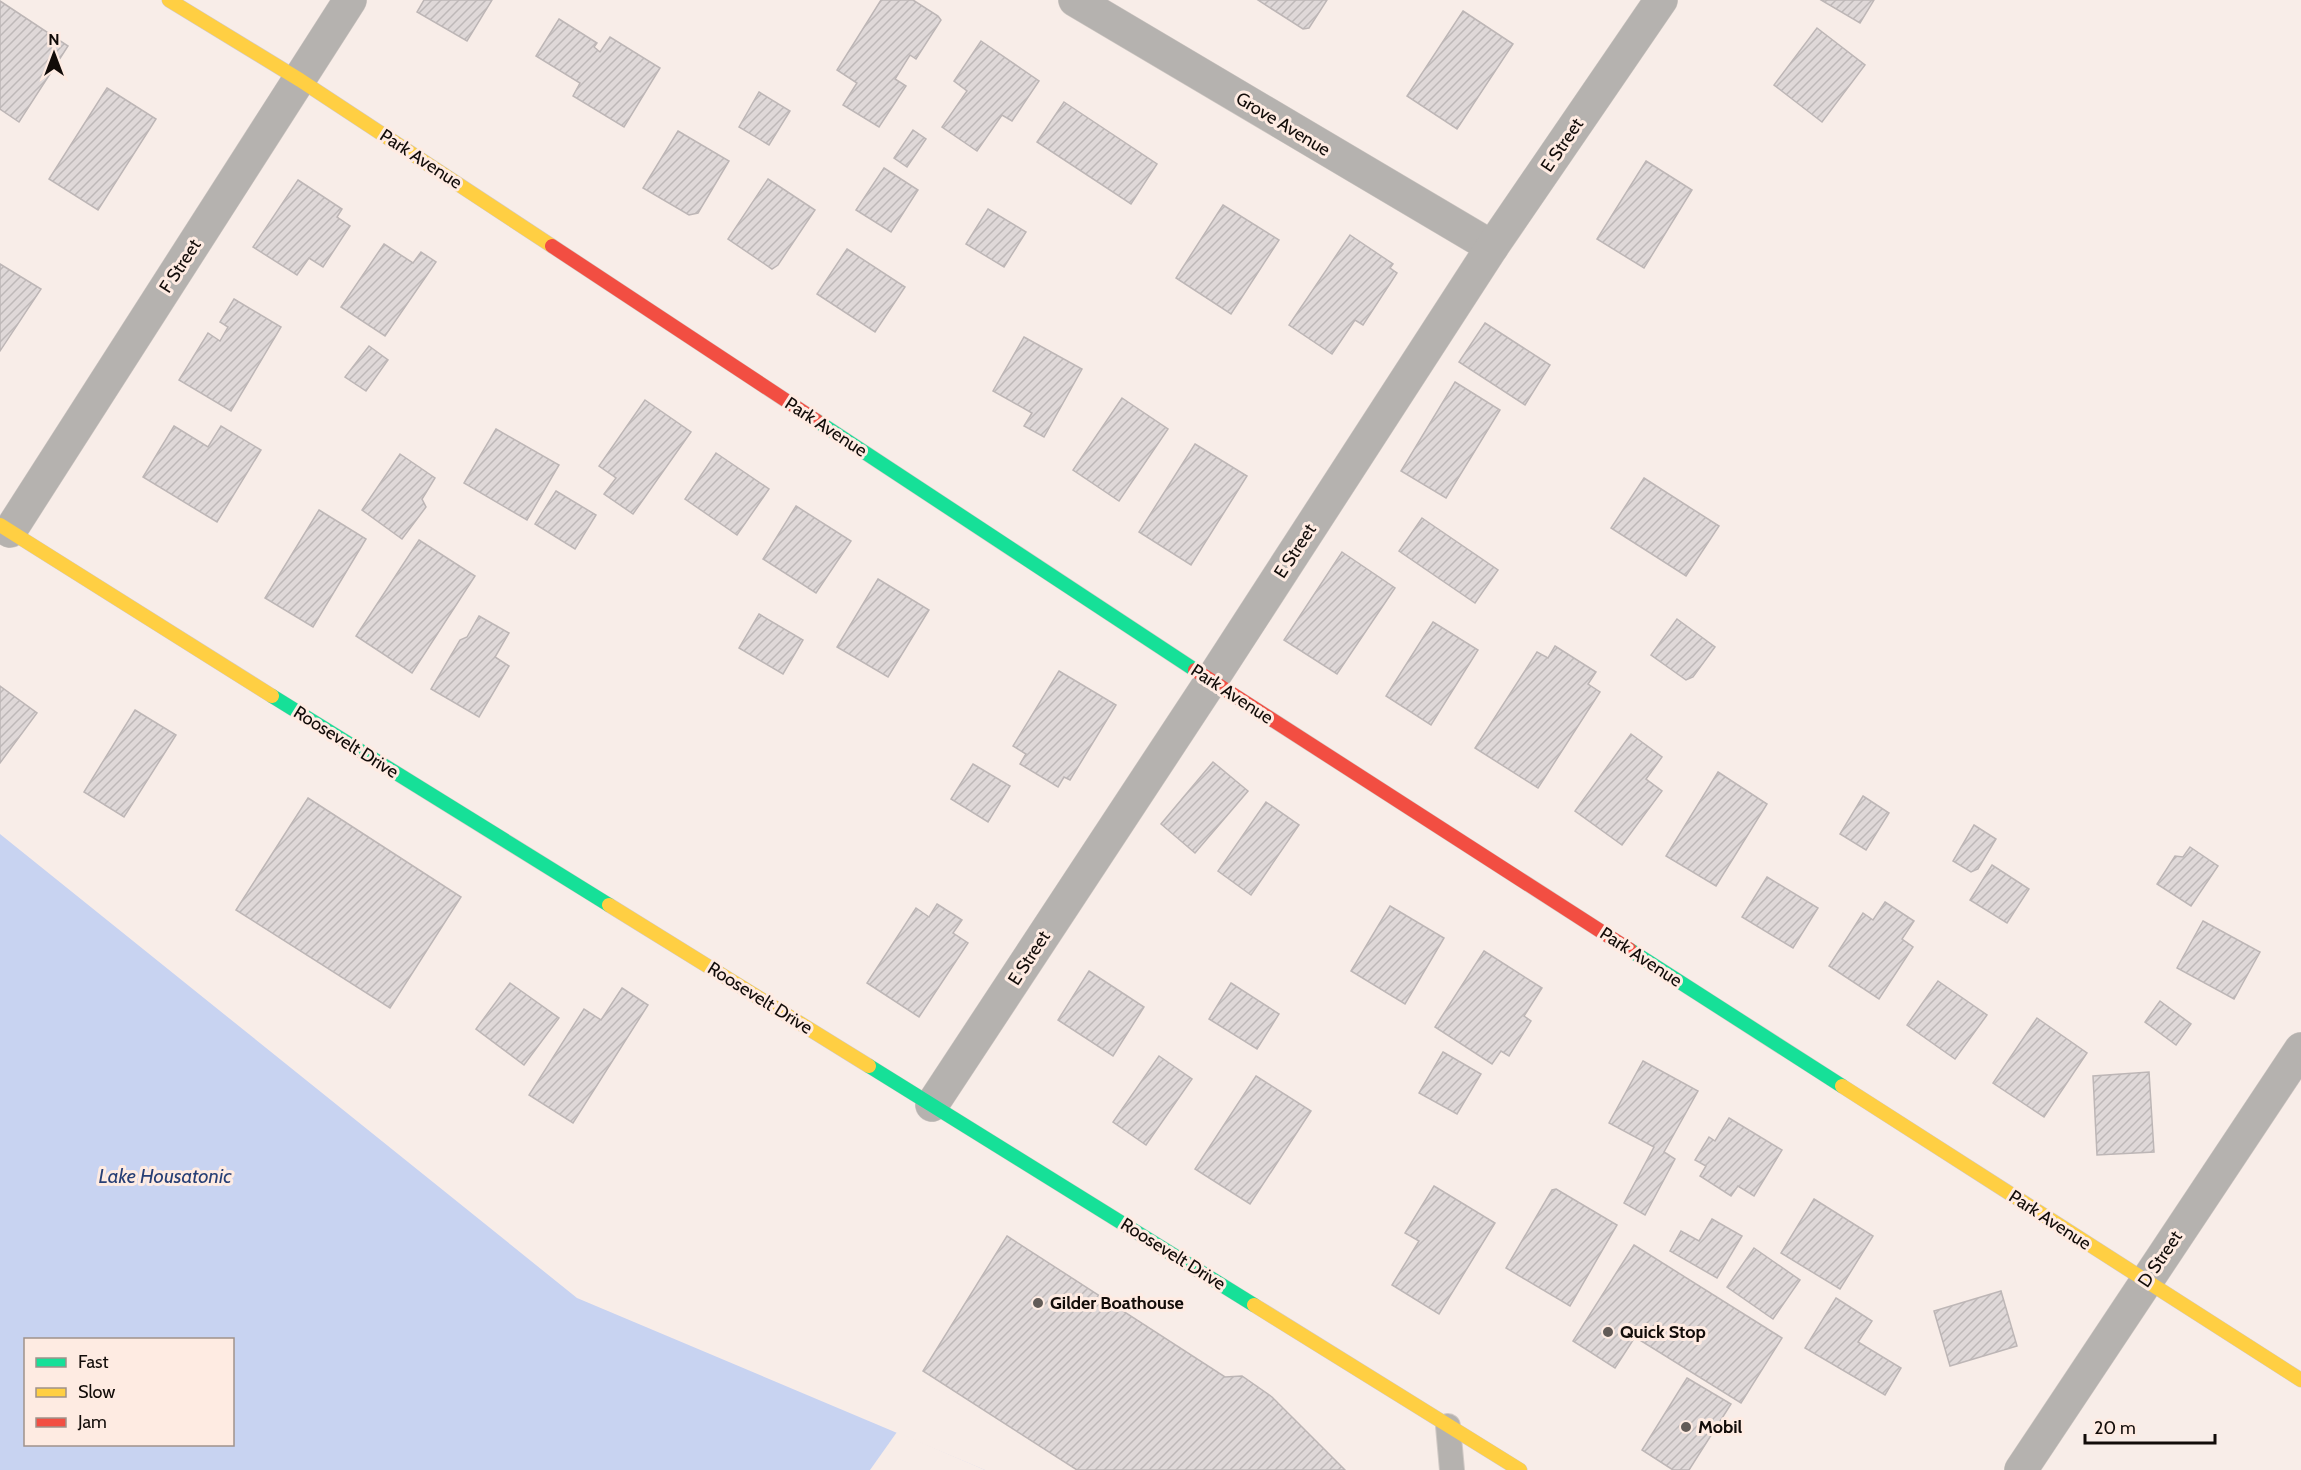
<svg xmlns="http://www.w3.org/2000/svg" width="2301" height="1470" font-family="Cabin,sans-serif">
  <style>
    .water { fill: #c8d3f1; fill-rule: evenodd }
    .pier { fill: #f8ede8 }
    .building { fill: url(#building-hatch); stroke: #bdb6b6; stroke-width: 1.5 }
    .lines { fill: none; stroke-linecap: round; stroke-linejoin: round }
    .lane-casing { stroke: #d2cac6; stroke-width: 26 }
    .street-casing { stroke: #d2cac6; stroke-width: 34 }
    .fast-casing { stroke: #d2cac6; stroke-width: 15 }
    .slow-casing { stroke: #d2cac6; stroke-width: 15 }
    .jam-casing { stroke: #d2cac6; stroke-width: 15 }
    .lane { stroke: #b5b2af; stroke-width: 24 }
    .street { stroke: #b5b2af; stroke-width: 33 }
    .fast { stroke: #16e098; stroke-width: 14 }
    .slow { stroke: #ffcf43; stroke-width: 14 }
    .jam { stroke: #f24e42; stroke-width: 14 }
    .poi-dot { fill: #625b57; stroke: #feebe2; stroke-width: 2 }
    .labels { text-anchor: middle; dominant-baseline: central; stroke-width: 6; stroke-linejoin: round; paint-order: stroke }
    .street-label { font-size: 18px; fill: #120c09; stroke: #feebe2 }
    .poi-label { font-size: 18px; font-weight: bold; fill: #120c09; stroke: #feebe2; text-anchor: start }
    .water-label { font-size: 20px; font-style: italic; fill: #273f75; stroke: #feebe2 }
  </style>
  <defs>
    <pattern id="building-hatch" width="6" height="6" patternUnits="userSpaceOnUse" patternTransform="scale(1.5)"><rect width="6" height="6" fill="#dfd8d8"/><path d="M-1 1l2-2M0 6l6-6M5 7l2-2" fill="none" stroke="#beb8b8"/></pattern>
  </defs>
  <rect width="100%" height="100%" fill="#f8ede8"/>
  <path class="water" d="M0,834l577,464 408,172h-985zM26,1340h206v104h-206z"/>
  <path class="pier" d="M897,1432l88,38h-115z"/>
  <g class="building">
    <path d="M424,0h68l-25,41 -50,-29z"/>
    <path d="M881,0h32l25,16 3,4 -25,39 -6,-4 -15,24 11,7 -27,41 -36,-22 14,-22 -20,-13z"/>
    <path d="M1258,0h69l-18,28 -6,1z"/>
    <path d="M1821,0h53l-14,23z"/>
    <path d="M0,1l68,45 -49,76 -19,-13z"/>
    <path d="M1463,11l50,33 -56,85 -50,-33z"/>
    <path d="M559,19l38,24 -3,4 6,5 10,-15 50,31 -36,59 -51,-31 7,-13 -44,-27z"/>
    <path d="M1817,28l48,37 -43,57 -48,-37z"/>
    <path d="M981,41l58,40 -27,40 -10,-6 -25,36 -35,-24 25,-36 -13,-10z"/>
    <path d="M107,88l49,31 -58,91 -49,-31z"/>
    <path d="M759,92l31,19 -21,34 -30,-18z"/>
    <path d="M1064,102l93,62 -26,40 -94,-62z"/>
    <path d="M913,130l13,9 -19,28 -13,-9z"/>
    <path d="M678,131l51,30 -31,52 -9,2 -46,-27z"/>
    <path d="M1646,161l46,29 -48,78 -47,-29z"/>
    <path d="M884,168l34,22 -27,42 -35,-22z"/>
    <path d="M768,179l47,31 -37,55 -6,4 -44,-30z"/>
    <path d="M298,180l44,29 -5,8 13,9 -27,41 -14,-9 -12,17 -44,-28z"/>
    <path d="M1223,205l56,35 -48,74 -55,-36z"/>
    <path d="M988,209l38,23 -22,35 -38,-23z"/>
    <path d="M1350,235l43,29 -3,4 7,5 -34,52 -8,-5 -23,34 -43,-29z"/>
    <path d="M384,244l29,19 8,-11 15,10 -51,74 -44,-29z"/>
    <path d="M847,249l58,38 -30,45 -58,-38z"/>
    <path d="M0,264l41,25 -41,62z"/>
    <path d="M234,299l47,28 -50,84 -52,-31 29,-47 12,8 8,-14 -8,-5z"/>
    <path d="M1485,323l65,42 -25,40 -66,-43z"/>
    <path d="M1024,337l58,32 -38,68 -20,-11 8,-13 -39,-22z"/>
    <path d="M369,346l19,14 -22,31 -21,-14z"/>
    <path d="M1455,382l45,28 -54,88 -45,-27z"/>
    <path d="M1122,398l46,31 -49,72 -46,-31z"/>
    <path d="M645,400l46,32 -58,82 -29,-20 12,-16 -17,-12z"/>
    <path d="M174,426l34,21 13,-21 40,24 -44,72 -74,-45z"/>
    <path d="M496,429l63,36 -32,55 -63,-37z"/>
    <path d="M1195,444l52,32 -56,89 -52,-33z"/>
    <path d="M716,453l53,36 -32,46 -52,-36z"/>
    <path d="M400,454l35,24 -13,21 4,8 -24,32 -40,-29z"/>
    <path d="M1644,478l75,48 -33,50 -75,-48z"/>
    <path d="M556,491l40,24 -21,34 -40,-25z"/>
    <path d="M796,506l55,35 -35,52 -53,-34z"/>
    <path d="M319,510l47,29 -53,88 -48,-29z"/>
    <path d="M1422,518l76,52 -23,33 -76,-52z"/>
    <path d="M419,540l56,36 -63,97 -56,-37z"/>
    <path d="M1342,552l53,36 -58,86 -53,-34z"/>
    <path d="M878,579l51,31 -41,67 -51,-30z"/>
    <path d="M759,614l44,26 -20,34 -44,-26z"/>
    <path d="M479,616l30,17 -14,24 14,9 -30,51 -48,-28 29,-49 7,-3z"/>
    <path d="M1677,619l38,28 -22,30 -7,3 -35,-25z"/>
    <path d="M1433,622l45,28 -47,75 -45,-29z"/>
    <path d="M1555,646l41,26 -8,12 12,8 -62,96 -63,-40 62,-96 11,6z"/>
    <path d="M1059,671l57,34 -46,75 -6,-3 -6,10 -38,-23 6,-10 -13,-8z"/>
    <path d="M0,686l37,27 -37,50z"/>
    <path d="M135,710l41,25 -52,82 -40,-25z"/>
    <path d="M1631,734l31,23 -16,22 16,12 -40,54 -47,-34z"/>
    <path d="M1213,762l35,29 -53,62 -34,-29z"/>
    <path d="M973,764l37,22 -22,36 -37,-23z"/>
    <path d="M1718,772l49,32 -51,82 -50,-30z"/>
    <path d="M1863,796l26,17 -23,37 -26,-16z"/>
    <path d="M308,798l153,99 -71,111 -154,-98z"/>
    <path d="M1266,802l33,23 -48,70 -33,-24z"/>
    <path d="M1974,825l22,14 -18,30 -7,3 -18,-11z"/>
    <path d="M2190,847l28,19 -27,40 -34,-22 18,-28 8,1z"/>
    <path d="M1992,865l37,24 -22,34 -37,-23z"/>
    <path d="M1767,877l51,31 -25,40 -51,-31z"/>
    <path d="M1885,902l29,19 -12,18 11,8 -34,52 -50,-33 34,-53 10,7z"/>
    <path d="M937,904l25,16 -9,13 15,10 -49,74 -52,-34 49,-75 13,9z"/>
    <path d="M1390,906l54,32 -39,66 -54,-33z"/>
    <path d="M2203,921l57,31 -26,47 -57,-31z"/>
    <path d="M1484,951l58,37 -18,28 7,5 -22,35 -8,-5 -9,13 -57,-37z"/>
    <path d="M1089,971l55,36 -31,49 -55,-36z"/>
    <path d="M1938,981l49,34 -32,44 -48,-34z"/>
    <path d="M510,983l49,35 -35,47 -48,-36z"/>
    <path d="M1231,983l48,31 -22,35 -48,-30z"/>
    <path d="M622,988l26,17 -75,118 -44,-28 55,-86 17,11z"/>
    <path d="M2160,1001l31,23 -15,21 -31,-23z"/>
    <path d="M2037,1018l50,35 -43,64 -51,-34z"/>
    <path d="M1443,1052l38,22 -24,40 -38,-21z"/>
    <path d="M1159,1056l33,23 -46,66 -33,-23z"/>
    <path d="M1643,1061l55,30 -34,61 11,7 -30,56 -21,-12 30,-56 -45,-24z"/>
    <path d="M2149,1072l5,80 -57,3 -4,-79z"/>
    <path d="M1256,1076l55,35 -61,93 -55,-35z"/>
    <path d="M1729,1118l53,32 -28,46 -16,-10 -7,10 -31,-20 6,-10 -11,-6 14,-23 6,4z"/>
    <path d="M1434,1186l61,37 -56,91 -47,-29 27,-44 -14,-8z"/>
    <path d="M1556,1189l61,36 -47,81 -64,-38 46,-78z"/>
    <path d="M1814,1199l59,37 -33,53 -59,-36z"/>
    <path d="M1712,1219l30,17 -25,42 -47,-27 11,-20 18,10z"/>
    <path d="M1007,1236l218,141 17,-1 30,21 73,73h-268l-154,-99z"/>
    <path d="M1634,1245l148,93 -41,65 -106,-66 -20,31 -42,-27z"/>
    <path d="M1754,1248l46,32 -27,39 -46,-32z"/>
    <path d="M2001,1291l16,55 -67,20 -16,-55z"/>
    <path d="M1836,1298l36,23 -14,21 43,26 -16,27 -80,-47z"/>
    <path d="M1687,1378l44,26 -42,66h-16l-31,-20z"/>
  </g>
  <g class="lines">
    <g class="lane-casing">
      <path id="lane" d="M1448,1426l4,44"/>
    </g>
    <g class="street-casing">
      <g id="street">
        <path d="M1075,0l417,247"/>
        <path d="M10,531l340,-531"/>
        <path d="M932,1105l279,-424 281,-434 169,-247"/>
        <path d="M2021,1470l280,-421"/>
      </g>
    </g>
    <g class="fast-casing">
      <g id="fast">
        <path d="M817,421l378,249"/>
        <path d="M272,696l337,209"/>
        <path d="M1630,950l212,136"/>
        <path d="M869,1066l385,239"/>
      </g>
    </g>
    <g class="slow-casing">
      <g id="slow">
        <path d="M169,0l131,80 252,166"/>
        <path d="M0,525l272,171"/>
        <path d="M609,905l260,161"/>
        <path d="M1842,1086l459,294"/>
        <path d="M1254,1305l266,165"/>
      </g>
    </g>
    <g class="jam-casing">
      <g id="jam">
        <path d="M552,246l265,175"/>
        <path d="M1195,670l435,280"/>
      </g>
    </g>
    <use href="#lane" class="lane"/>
    <use href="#street" class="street"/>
    <use href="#fast" class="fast"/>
    <use href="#slow" class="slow"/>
    <use href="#jam" class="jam"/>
  </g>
  <g class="poi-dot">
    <circle cx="1038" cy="1303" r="6"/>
    <circle cx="1608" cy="1332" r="6"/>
    <circle cx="1686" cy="1427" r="6"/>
  </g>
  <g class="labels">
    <g class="street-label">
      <text transform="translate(1283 124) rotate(31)">Grove Avenue</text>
      <text transform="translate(1562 145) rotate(-56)">E Street</text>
      <text transform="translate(421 159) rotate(33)">Park Avenue</text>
      <text transform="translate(180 266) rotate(-57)">F Street</text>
      <text transform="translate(826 427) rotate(33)">Park Avenue</text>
      <text transform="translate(1295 551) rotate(-57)">E Street</text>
      <text transform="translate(1232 694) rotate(33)">Park Avenue</text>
      <text transform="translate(346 742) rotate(32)">Roosevelt Drive</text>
      <text transform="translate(1641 957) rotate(33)">Park Avenue</text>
      <text transform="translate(1029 958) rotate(-57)">E Street</text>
      <text transform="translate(760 998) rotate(32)">Roosevelt Drive</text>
      <text transform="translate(2050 1220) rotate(33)">Park Avenue</text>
      <text transform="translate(1173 1254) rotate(32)">Roosevelt Drive</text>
      <text transform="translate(2160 1259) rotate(-56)">D Street</text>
    </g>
    <g class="poi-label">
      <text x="1050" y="1303">Gilder Boathouse</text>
      <text x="1620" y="1332">Quick Stop</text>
      <text x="1698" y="1427">Mobil</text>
    </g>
    <g class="water-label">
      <text x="165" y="1176">Lake Housatonic</text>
    </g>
  </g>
  <rect x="24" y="1338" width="210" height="108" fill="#feebe2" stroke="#a0928b" stroke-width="1.5"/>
  <rect x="36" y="1358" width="30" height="9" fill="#16e098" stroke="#a0928b" stroke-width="1.5"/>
  <text x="78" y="1368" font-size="18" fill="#120c09">Fast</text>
  <rect x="36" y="1388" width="30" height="9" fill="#ffcf43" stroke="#a0928b" stroke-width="1.5"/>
  <text x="78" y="1398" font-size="18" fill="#120c09">Slow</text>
  <rect x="36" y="1418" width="30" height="9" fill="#f24e42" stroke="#a0928b" stroke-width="1.5"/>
  <text x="78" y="1428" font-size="18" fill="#120c09">Jam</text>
  <g transform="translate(54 54)" stroke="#feebe2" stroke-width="4.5" paint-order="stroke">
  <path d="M0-4.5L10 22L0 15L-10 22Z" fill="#120c09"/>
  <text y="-9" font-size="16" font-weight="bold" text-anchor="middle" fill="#120c09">N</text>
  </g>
  <path d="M2085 1434v9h130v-9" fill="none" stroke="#120c09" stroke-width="3"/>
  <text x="2094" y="1434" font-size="18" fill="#120c09" stroke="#feebe2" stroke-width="4.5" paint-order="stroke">20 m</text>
</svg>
